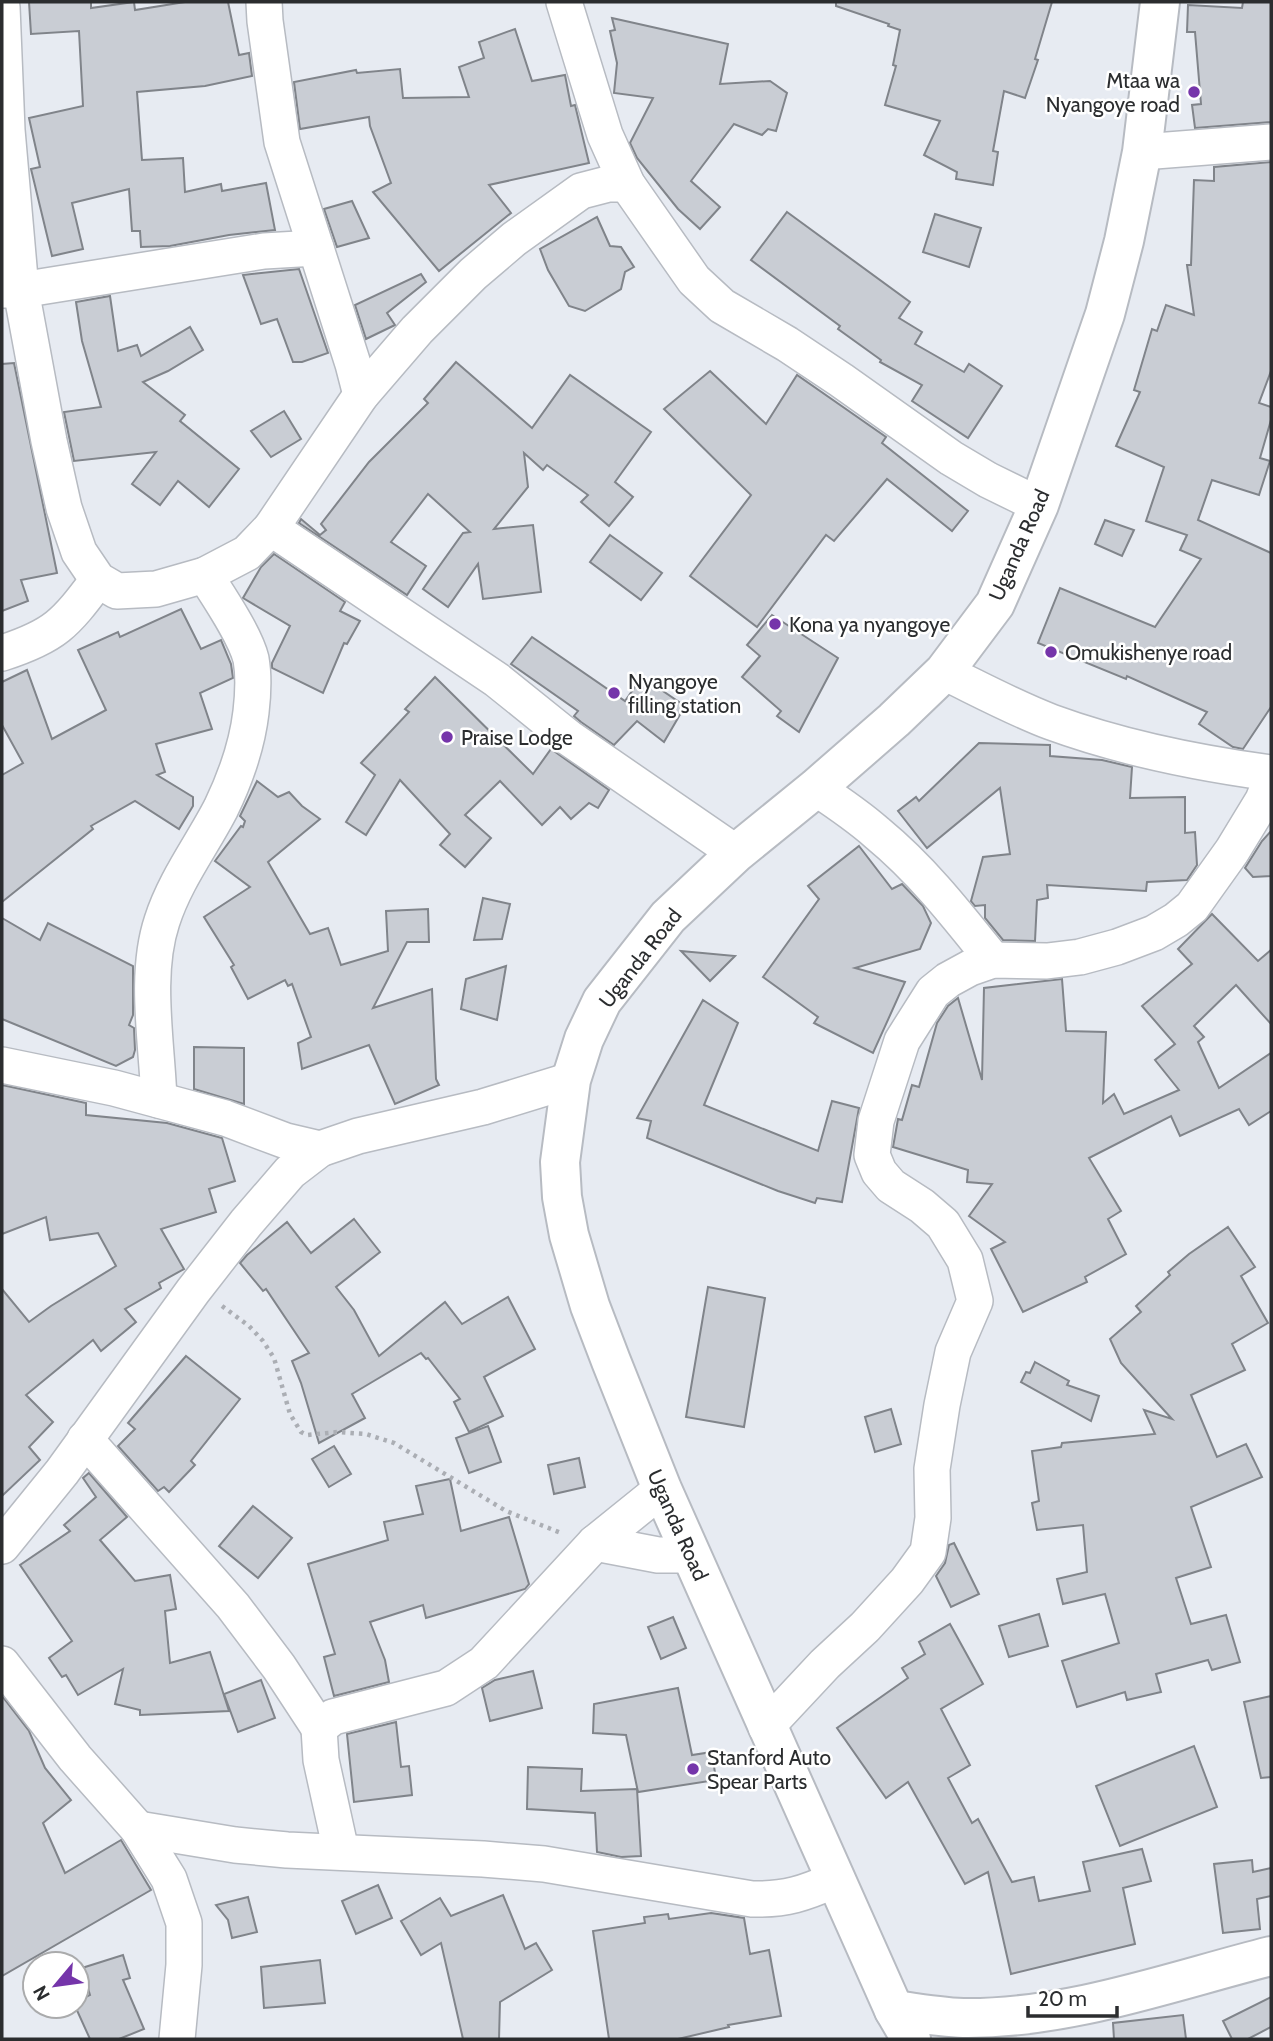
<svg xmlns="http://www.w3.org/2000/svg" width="1273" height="2041" font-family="Cabin,sans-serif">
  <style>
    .building { fill: #c9cdd4; stroke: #80848a; stroke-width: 2 }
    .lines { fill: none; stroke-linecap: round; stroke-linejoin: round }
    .street-casing { stroke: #b7bbc2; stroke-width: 38 }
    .secondary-casing { stroke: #b7bbc2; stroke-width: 42 }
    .primary-casing { stroke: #b7bbc2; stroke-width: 42 }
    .path { stroke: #abaeb4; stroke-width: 4.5; stroke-dasharray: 3.5 5; stroke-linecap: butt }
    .street { stroke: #fff; stroke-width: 35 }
    .secondary { stroke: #fff; stroke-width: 38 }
    .primary { stroke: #fff; stroke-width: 38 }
    .poi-dot { fill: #7535aa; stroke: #fff; stroke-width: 2.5 }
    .labels { text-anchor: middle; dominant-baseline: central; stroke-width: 5; stroke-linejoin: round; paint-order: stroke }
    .poi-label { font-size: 21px; fill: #2b2d2f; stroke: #fff; text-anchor: start }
    .street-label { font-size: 21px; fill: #2b2d2f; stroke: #fff }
  </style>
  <rect width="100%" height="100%" fill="#e7ebf2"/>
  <g class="building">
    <path d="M29,2h62v6l43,-6 1,8 50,-8h43l11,53 10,-2 3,23 -47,10 -68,6 5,68 41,-2 2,34 36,-8 1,7 44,-8 9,47 -46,5 -59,11 -29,1 -1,-16h-8l-3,-42 -57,14 11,46 -31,7 -21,-87 9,-2 -11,-49 54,-12 -4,-75 -48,3z"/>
    <path d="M836,2h216l-17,57 3,1 -13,38 -21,-7 -11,60 5,1 -5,33 -37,-6 1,-7 -33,-17 16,-34 -55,-16 11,-39 -3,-1 7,-35 -12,-4 1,-2 -53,-18z"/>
    <path d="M1243,2h28v120l-76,6 -3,-23 9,-1 -6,-72h-8l1,-27 54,3z"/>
    <path d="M612,18l116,26 -8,40 50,-3 17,12 -11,38 -8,-2 -6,6 -28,-11 -43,57 29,26 -20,22 -22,-20 -41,-51 -7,-15 23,-45 -39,-5 3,-30 -7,-32 5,-1z"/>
    <path d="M515,29l17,52 33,-6 6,31 4,-1 14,58 -100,22 22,28 -72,58 -66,-79 18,-9 -21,-57 -1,-9 -69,12 -6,-47 62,-12 1,3 43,-4 3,29 66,-1 -10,-30 25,-9 -5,-16z"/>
    <path d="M1271,162v209l-12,32 12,4v13l-11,38 10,3 -11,34 -47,-15 -14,40 73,33v154l-28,42 -10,-2 -34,-23 8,-12 -80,-36 -1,3 -88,-36 22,-55 95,39 46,-68 -21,-9 7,-15 -41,-14 18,-54 -48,-21 24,-54 -6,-2 18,-61 5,2 9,-26 28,10 -7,-50h4l3,-85 20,1v-14z"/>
    <path d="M352,201l17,37 -32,9 -13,-38z"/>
    <path d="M787,212l123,90 -11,16 23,14 -7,12 49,28 5,-8 33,22 -34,52 -56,-37 10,-16 -42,-23 1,-2 -43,-31 2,-3 -89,-66z"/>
    <path d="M935,214l46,14 -12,39 -46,-15z"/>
    <path d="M597,217l13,29 11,1 13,20 -9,5 -4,17 -36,22 -16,-5 -21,-36 -8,-21z"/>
    <path d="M299,269l29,84 -26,9h-9l-16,-43 -16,5 -18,-49z"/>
    <path d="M421,274l5,8 -39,31 8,12 -29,14 -11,-34z"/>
    <path d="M110,296l8,55 19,-6 4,11 49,-29 13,23 -35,21 -25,11 42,33 -5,6 59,48 -30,38 -31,-26 -18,24 -28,-21 24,-32 -82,9 -10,-49 37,-5 -19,-66 -6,-39z"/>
    <path d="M456,362l76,66 38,-53 81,57 -36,50 18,15 -24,29 -28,-24 7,-7 -41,-30 -4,5 -19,-17 4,34 -34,42 39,-4 8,67 -58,7 -5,-35 -30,43 -25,-18 40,-56 7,-1 -42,-38 -37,48 35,24 -19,29 -108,-72 2,-4 19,16 6,-5 -5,-6 48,-62 59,-59 -4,-4z"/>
    <path d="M14,363l43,210 -36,7 7,21 -26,10v-247z"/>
    <path d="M710,371l56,53 31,-49 89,62 -4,6 86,68 -16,20 -65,-52 -53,62 -8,-6 -69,92 -67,-51 61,-81 -87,-86z"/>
    <path d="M284,411l17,28 -30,18 -20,-26z"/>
    <path d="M1105,520l29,10 -12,26 -27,-12z"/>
    <path d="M610,535l52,38 -21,27 -51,-38z"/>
    <path d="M274,554l71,48 -5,9 20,10 -13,23 -3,-1 -21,50 -51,-25v-5l18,-37 -47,-28 18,-31z"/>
    <path d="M181,609l20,40 20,-9 10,24 2,14 -33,15 12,36 -56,15 9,28 -8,3 36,22v9l-14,23 -44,-28 -44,25 2,3 -91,73v-127l21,-12 -21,-38v-43l25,-12 25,69 54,-29 -28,-60 40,-18 2,5z"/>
    <path d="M772,615l66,43 -39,74 -22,-16 4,-5 -39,-34 18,-21 -13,-11z"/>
    <path d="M532,637l93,64 17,-24 43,29 -21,36 -27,-21 -23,24 -33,-23 -7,-6 4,-5 -67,-47z"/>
    <path d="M435,677l98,97 18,-25 58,41 -11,18 -9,-5 -18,16 -11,-12 -18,18 -42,-44 -35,34 26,23 -26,29 -25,-22 10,-11 -50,-54 -34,55 -20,-13 29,-47 -14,-12 48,-51 -4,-3z"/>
    <path d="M979,743l71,2v11l52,4 30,7 -2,31 55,-1v36l10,-1 2,33 -10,15 -40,2 -1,9 -99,-6 1,13 -11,2 -2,41 -32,-1 -18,-22v-13l-10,1 -4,-5 12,-44 27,-3 -10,-66 -73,60 -29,-37 18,-14 3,4z"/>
    <path d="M257,781l21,16 11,-5 13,14 18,13 -52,43 42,72 18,-6 13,37 47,-14 -2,-40 42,-2 1,33h-22l-34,66 59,-19 4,90 3,6 -44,19 -26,-59 -67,24 -4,-26 13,-6 -19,-53 -4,2 -3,-6 -37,19 -17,-32 3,-2 -30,-48 46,-30 -35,-26 26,-35 2,1 2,-6 -5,-5z"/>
    <path d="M1271,831v45l-18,1 -8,-9 17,-27z"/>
    <path d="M859,846l33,43 10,-5 21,22 8,17 -11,26 -65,19 50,14 -32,71 -59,-30 4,-6 -55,-40 56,-78 -11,-13z"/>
    <path d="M483,898l27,6 -8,35 -28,1z"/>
    <path d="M1212,914l46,47 13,-11v74l-35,-39 -42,41 10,11 -6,5 21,46 52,-35v58l-22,14 -10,-16 -59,27 -9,-20 -82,42 32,53 -13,8 18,35 -41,23 2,5 -64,30 -32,-63 14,-7 -36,-26 23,-32 -25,-2 1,-12 -75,-23 5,-28 4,1 10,-35 7,2 18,-64 11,-17 10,-8 24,82 2,-92 78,-9 4,52 40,1 -3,71 11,-9 10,20 55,-24 -24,-30 20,-16 -33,-38 50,-42 -14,-15z"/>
    <path d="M2,918l38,22 8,-17 85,43v49l-4,10 5,3 1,22 -2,7 -17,9 -114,-47z"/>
    <path d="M681,951l54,5 -25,25z"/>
    <path d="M506,966l-9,54 -36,-11 5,-30z"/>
    <path d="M703,1000l35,23 -34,82 114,46 14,-50 27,7 -17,94 -25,-4 -2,5 -37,-12 -131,-53 4,-17 -14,-3z"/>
    <path d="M194,1047l50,1v56l-50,-15z"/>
    <path d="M2,1085l84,18v12l81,8 55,15 13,43 -26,8 7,23 -55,17 23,40 -25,14 2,5 -36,21 11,13 -35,29 -8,-11 -67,55 27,27 -24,25 11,13 -38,36v-207l27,33 22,-16 65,-40 -18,-33 -48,7 -4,-23 -44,17z"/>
    <path d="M354,1219l26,33 -44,35 18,23 25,46 66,-54 17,22 46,-27 27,52 -51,28 19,39 -34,16 -15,-30 6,-3 -32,-41 -2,1 -5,-6 -69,41 13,24 -46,25 -18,-60 -9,-22 17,-8 -43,-64 -3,2 -23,-28 7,-8 40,-33 24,31z"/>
    <path d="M1228,1227l27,40 -14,9 27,47 -36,21 13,26 -54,25 26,62 29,-13 16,33 -71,30 20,60 -35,11 15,46 35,-9 14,47 -28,8 -4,-10 -52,14 5,18 -34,8 -2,-8 -48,15 -15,-46 57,-18 -14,-49 -42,10 -6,-25 30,-7 -4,-47 -46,5 -5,-27 7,-2 -7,-50 29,-4 1,-4 93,-9 -11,-24 28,9 -51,-56 -11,-24 31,-27 -5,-6 34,-31 -2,-3 21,-18z"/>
    <path d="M708,1287l57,11 -21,129 -58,-10z"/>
    <path d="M186,1356l54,43 -49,62 4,4 -26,27 -5,-5 -6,4 -40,-45 17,-17 -7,-6z"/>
    <path d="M1035,1362l34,19 -2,4 32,11 -8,25 -70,-39 5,-10 4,1z"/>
    <path d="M891,1409l10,35 -26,8 -10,-35z"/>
    <path d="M488,1426l13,36 -32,11 -13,-35z"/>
    <path d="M334,1446l17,28 -22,13 -17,-28z"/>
    <path d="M579,1458l6,29 -31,7 -6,-29z"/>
    <path d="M89,1473l38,44 -27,23 35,41 35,-6 6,34 -11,2 5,52 40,-11 19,59 -89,4v-5l-25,-6 8,-35 -45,26 -12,-20 -4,2 -13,-19 23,-17 -52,-76 50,-34 -6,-6 32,-28 -13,-19z"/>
    <path d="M450,1479l11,52 48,-14 20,67 -4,5 -99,29 -3,-13 -53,17 15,38 4,22 -55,14 -10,-39 11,-3 -27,-90 80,-24 -4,-18 39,-8 -7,-28z"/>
    <path d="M253,1506l39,32 -34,40 -39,-32z"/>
    <path d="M954,1543l25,51 -28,13 -15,-31 9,-13 4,-18z"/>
    <path d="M1039,1614l9,32 -39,11 -10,-31z"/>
    <path d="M673,1617l13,31 -25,11 -13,-32z"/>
    <path d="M950,1624l33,60 -42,25 29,56 -22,13 24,45 6,-4 34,63 22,-5 5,24 51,-10 -7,-29 59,-13 9,32 -28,7 12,56 -124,30 -23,-102 -23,12 -57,-102 -22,16 -49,-70 71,-50 -6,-10 23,-14 -6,-12z"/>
    <path d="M533,1671l9,37 -52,13 -8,-33 13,-8z"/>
    <path d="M261,1680l14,38 -37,14 -14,-38z"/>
    <path d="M678,1688l14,67 20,-3 4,28 -78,12 -12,-57 -33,-2 1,-29z"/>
    <path d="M2,1696l27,35 16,37 26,32 -28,23 22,50 56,-33 30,50 -149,86z"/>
    <path d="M1271,1696v81l-10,1 -17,-76z"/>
    <path d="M396,1722l5,45 8,-1 3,29 -58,7 -7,-68z"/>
    <path d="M1194,1746l23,61 -97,39 -24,-60z"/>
    <path d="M528,1767l54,2 -1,22 56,-2 4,67 -20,1 -24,-5 -2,-39 -68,-4z"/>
    <path d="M1252,1860l1,12 18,-4v28l-14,3 3,30 -37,4 -9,-69z"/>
    <path d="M378,1885l14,33 -36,16 -14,-33z"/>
    <path d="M503,1895l22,54 11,-6 16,27 -52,32 -1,37h-36l-22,-96 -20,12 -20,-34 39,-23 11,18z"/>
    <path d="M248,1897l9,35 -25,6 -4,-18 -12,-15z"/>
    <path d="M711,1913l33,5 6,36 19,-4 12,66 -53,9 1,2 -51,12h-69l-16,-108 52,-8 -1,-6 24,-3 1,5z"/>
    <path d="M123,1955l7,23 -7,2 21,49 -25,10h-29l-15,-33 2,-5 13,-6 -8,-27z"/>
    <path d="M320,1960l5,43 -61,5 -3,-41z"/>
    <path d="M1271,1997v30l-23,12h-16l-9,-18z"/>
    <path d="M1183,2015l3,24h-72l-1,-16z"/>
  </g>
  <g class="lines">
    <g class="street-casing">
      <g id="street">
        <path d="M264,2l1,19 17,121 71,222 8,31"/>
        <path d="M564,2l41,133 22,49 67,96 28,26 65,38 54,36 110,78 37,22 51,25"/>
        <path d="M2,7l5,123 14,160 28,151 15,67 15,44 19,28 19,11 39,-2 49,-14 42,-22 24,-25 90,-133 56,-65 56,-56 41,-35 67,-48 27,-7h19"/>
        <path d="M1142,152l129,-10"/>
        <path d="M2,290h19l243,-39 52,-3"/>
        <path d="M271,528l226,152 72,58 167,115"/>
        <path d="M2,653c53,-17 63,-29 96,-73"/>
        <path d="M944,672c35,17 70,36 107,50 71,26 146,41 220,51"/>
        <path d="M816,788c21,14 42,28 61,45 45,37 80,82 116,127"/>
        <path d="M2,1065l112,23 111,30 61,23 34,8"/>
        <path d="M159,1100c-2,-57 -15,-125 3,-179 13,-41 40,-76 59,-113 15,-31 26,-62 30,-96 2,-17 3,-36 0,-53 -6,-24 -32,-62 -46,-84"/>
        <path d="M85,1439l148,167 46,61 40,61"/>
        <path d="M595,1543l63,12h34"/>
        <path d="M2,1546l60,-74 131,-181 53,-68 44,-51 30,-23 38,-13 125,-29 88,-27"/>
        <path d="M2,1664l73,94 63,71 31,50 15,44v42l-7,74"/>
        <path d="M766,1727l59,-63 40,-37 42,-46 21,-29 5,-34 -1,-49 10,-64 11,-53 22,-51 -10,-41 -22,-36 -21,-18 -31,-20 -12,-14 -7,-17 4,-34 26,-80 31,-49 15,-12 22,-12 23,-8 54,1 33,-4 37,-10 37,-14 22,-13 16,-13 40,-56 31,-51 8,-20"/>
        <path d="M138,1829l97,16 52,5 196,9 61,5 208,35c34,1 53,-6 83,-19"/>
        <path d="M341,1851l-20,-91 -2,-32 14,-11 113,-29 38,-25 111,-120 67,-54"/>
      </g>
    </g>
    <g class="secondary-casing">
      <path id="secondary" d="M894,2010c24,3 50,8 74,8 104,0 204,-37 303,-62"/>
    </g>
    <g class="primary-casing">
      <path id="primary" d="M911,2039l-17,-29 -232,-521 -51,-128 -21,-55 -21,-71 -7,-38 -2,-35 11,-82 13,-41 18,-38 66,-84 68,-64 80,-65 78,-68 50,-48 51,-68 44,-99 66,-191 19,-73 18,-89 18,-150"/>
    </g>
    <path class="path" d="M222,1306l27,20 14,15 11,17 16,56 11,18 6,3 31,-3 28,2 28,9 112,68 55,22"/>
    <use href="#street" class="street"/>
    <use href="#secondary" class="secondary"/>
    <use href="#primary" class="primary"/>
  </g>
  <g class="poi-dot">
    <circle cx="1194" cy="92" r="7"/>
    <circle cx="775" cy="624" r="7"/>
    <circle cx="1051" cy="652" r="7"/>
    <circle cx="614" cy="693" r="7"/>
    <circle cx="447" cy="737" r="7"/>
    <circle cx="693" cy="1769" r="7"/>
  </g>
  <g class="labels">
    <g class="poi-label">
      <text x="1180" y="80" text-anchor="end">Mtaa wa<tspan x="1180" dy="24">Nyangoye road</tspan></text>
      <text x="789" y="624">Kona ya nyangoye</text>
      <text x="1065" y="652">Omukishenye road</text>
      <text x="628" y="681">Nyangoye<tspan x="628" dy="24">filling station</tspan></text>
      <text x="461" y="737">Praise Lodge</text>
      <text x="707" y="1757">Stanford Auto<tspan x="707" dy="24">Spear Parts</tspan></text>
    </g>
    <g class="street-label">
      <text transform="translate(1019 545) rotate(-66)">Uganda Road</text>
      <text transform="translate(640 958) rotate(-52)">Uganda Road</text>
      <text transform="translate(678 1525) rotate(66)">Uganda Road</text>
    </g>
  </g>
  <rect width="1273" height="2041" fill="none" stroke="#2b2d2f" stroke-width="7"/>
  <g transform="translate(56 1985) rotate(241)"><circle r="33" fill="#ffffff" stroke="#aaabac" stroke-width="2"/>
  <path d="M0-5L12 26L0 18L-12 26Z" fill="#7535aa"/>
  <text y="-10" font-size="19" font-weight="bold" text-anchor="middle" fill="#2b2d2f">N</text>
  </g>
  <path d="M1028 2006v10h89v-10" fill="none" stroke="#2b2d2f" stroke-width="3.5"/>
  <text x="1038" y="2006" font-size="21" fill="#2b2d2f" stroke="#ffffff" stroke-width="5" paint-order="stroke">20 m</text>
</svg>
